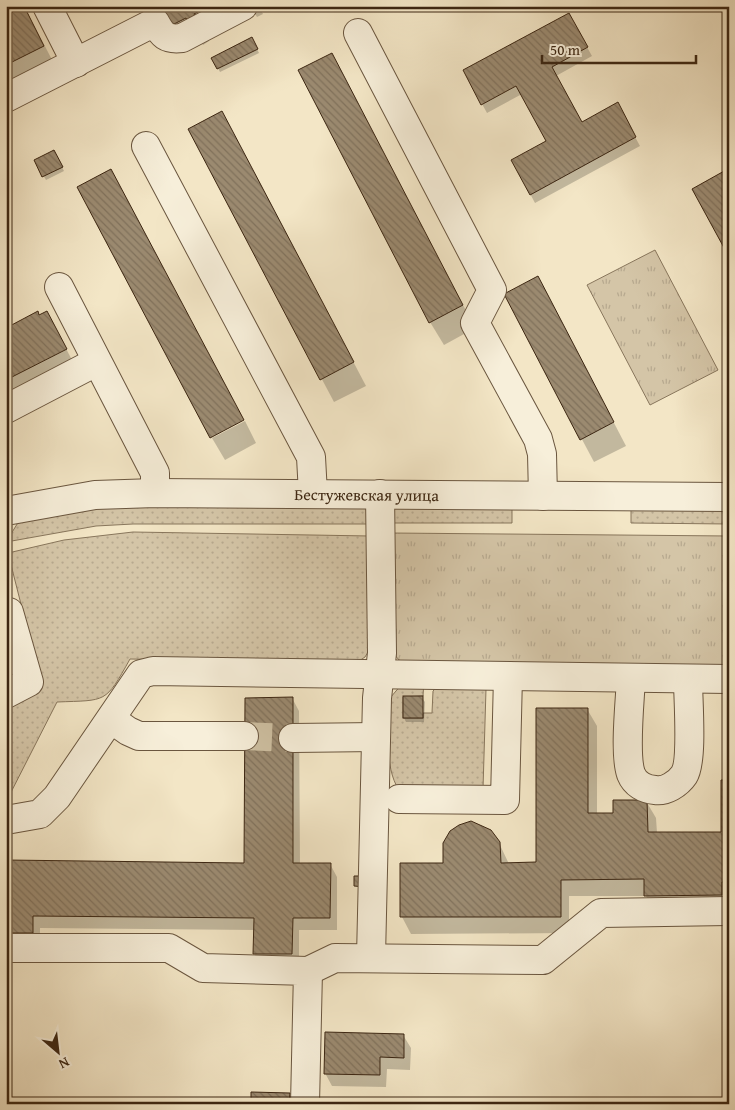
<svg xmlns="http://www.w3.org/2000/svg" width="735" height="1110" font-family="'Gentium Book Plus',serif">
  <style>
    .grass { fill: url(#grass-dots); stroke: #88765c }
    .park { fill: url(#park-tufts); stroke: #88765c }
    .shadow { fill: #0003 }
    .building { fill: url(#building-back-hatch); stroke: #3c2612 }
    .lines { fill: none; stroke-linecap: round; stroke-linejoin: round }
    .minor-tunnel { stroke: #cec0a2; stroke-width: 28; stroke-dasharray: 28 14; stroke-linecap: butt }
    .minor-casing { stroke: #6a563f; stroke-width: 30 }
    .minor { stroke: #f7efda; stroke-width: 28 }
    .labels { text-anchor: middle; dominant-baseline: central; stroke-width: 4; stroke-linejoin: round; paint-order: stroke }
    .street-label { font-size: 16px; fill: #3c2612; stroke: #f7efda }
  </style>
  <defs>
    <pattern id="grass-dots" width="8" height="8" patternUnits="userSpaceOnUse" patternTransform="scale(1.25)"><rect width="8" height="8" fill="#d4c5a7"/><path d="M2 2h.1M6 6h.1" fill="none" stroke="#b7a98f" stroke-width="1.8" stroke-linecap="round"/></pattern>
    <pattern id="park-tufts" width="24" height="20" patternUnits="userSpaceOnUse" patternTransform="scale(1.25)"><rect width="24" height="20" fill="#d4c5a7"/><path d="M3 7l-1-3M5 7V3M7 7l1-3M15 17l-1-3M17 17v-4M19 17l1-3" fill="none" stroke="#b7a98f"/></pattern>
    <pattern id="building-back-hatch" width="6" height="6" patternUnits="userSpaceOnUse" patternTransform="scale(1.25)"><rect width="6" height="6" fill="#9b8a70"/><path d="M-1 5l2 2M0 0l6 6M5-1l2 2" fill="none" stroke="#80715b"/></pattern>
  </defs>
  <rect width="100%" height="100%" fill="#f3e6c6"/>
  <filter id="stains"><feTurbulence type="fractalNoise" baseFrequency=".004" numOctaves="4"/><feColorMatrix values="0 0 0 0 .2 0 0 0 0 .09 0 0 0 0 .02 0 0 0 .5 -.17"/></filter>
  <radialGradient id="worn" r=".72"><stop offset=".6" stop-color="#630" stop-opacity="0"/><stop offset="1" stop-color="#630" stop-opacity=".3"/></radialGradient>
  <g class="grass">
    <path d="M133,505l239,1v18h-239l-37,2 -90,16 13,-21 77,-14z"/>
    <path d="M390,507h122v16h-123z"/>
    <path d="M631,509h98v15l-98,-1z"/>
    <path d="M133,532l237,4v113l-5,8 -9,6 -226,-4c-25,45 -23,41 -73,43l-51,100v-97l35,-22 -33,-130 56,-13z"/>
    <path d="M424,680l-1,16 -20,1v21h20v-5h9l1,-22 4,-4 49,2 -3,100 -84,1c-16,-24 -9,-64 -9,-92l12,-14z"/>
  </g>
  <g class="park">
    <path d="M655,250l63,120 -68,35 -63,-120z"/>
    <path d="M391,533l338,3v130l-320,-2 -10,-4 -5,-6z"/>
  </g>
  <g class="shadow">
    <path d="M6,6h18l38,73 -38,19 -18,-31z"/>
    <path d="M164,6h102l-6,3 3,5 -6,3 -3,-5 -48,25 3,4 -6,4 -3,-5 -27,-15z"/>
    <path d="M569,15l23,41 -36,20 26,47 35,-19 23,42 -105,57 -23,-43 36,-18 -26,-48 -35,19 -23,-42z"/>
    <path d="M252,39l7,14 -39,19 -7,-14z"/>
    <path d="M332,54l143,274 -31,17 -14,-23z"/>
    <path d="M189,129l45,6 132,251 -32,16z"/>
    <path d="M54,151l10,20 -18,9 -11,-19z"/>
    <path d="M505,294l45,6 76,146 -32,16z"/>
    <path d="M39,316l17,13 19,37 -69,36v-73z"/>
    <path d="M245,421l11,22 -31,17 -13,-22z"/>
    <path d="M292,698l7,13 1,153h30l7,13v53h-38v37l-37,-1 -8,-13 1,-23 -215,-2v18h-34v-84l239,2z"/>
    <path d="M422,698l3,4 -1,20h-18l-2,-4z"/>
    <path d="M587,709l10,17v89h17l32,-14 10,17 1,15h65l7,-52v130l-74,1 -9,-16h-77v37l-158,1 -9,-17v-53h42l55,-21 10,21 29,-1z"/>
    <path d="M403,1035l8,13 -1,22 -23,-1 -1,18 -54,-1 -7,-13z"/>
    <path d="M289,1094l5,10h-42z"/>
  </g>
  <g class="building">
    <path d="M6,6h18l20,40 -38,19z"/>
    <path d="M162,6h47l-15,8 3,4 -8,5 -3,-5 -14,7z"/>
    <path d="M569,13l19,34 -36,20 30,55 36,-20 18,35 -106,58 -19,-35 35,-19 -30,-55 -35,19 -18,-35z"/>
    <path d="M252,37l6,12 -41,20 -6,-11z"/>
    <path d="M332,53l131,252 -34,18 -131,-253z"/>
    <path d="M222,111l132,251 -34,18 -132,-251z"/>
    <path d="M54,150l9,17 -21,10 -8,-17z"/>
    <path d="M111,169l133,251 -34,18 -133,-251z"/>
    <path d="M726,170l3,5v82l-37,-68z"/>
    <path d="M538,276l76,146 -34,18 -76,-146z"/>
    <path d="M38,311l1,4 8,-4 20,38 -61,31v-52z"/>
    <path d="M6,650l9,34 -9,2z"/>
    <rect x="403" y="696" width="20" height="22"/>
    <path d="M293,697v166h38l-1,55h-37l-1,36h-39l1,-36 -221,-2v17h-27v-73l238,3 1,-165z"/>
    <path d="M536,708h52v105h25v-13h34l1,32h73v-52h8v102h-7v13l-78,1v-17l-83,1v37h-161v-54h43v-20l7,-12 9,-6 12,-4 20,9 9,12 1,21 35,-1z"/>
    <path d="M354,876h11v11l-11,-1z"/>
    <path d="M325,1032l79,2v24l-24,-1v18l-56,-1z"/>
    <path d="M251,1092l39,1 -1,11h-38z"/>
  </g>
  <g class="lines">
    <path class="minor-tunnel" d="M244,736l49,2"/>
    <g class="minor-casing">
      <g id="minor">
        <path d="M47,6l29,57"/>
        <path d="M358,33l134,257 -17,33 63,116 4,15 1,42"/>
        <path d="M6,98l149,-76c7,13 11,18 27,16l61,-32"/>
        <path d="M146,146l165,311 2,37"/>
        <path d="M59,287l96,186v20"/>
        <path d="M6,409l90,-47"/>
        <path id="s1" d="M6,511l89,-16 60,-2 574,4"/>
        <path d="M631,678c-1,23 -7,76 0,96 4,10 13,15 24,16 10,2 23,-6 29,-15 9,-14 4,-76 4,-95"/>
        <path d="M6,694l23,-12 -20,-70"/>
        <path d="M111,719l17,12 11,5h105"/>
        <path d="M293,738l83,-1"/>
        <path d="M399,799l106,1 3,-124"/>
        <path d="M6,820l34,-6 17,-17 84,-123 12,-3 576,8"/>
        <path d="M6,948h163l34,20 105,3 -3,133"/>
        <path d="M371,957l6,-259 5,-45 -2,-159"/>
        <path d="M308,971l27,-13 208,2 58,-47 128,-2"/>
      </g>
    </g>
    <use href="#minor" class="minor"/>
  </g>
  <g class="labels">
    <g class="street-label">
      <text stroke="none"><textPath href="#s1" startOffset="362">Бестужевская улица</textPath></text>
    </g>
  </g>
  <rect width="735" height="1110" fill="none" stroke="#f3e6c6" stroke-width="25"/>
  <rect x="8" y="8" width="720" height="1095" fill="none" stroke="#3c2612" stroke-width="2.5"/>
  <rect x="12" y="12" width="710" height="1085" fill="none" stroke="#3c2612"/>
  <g transform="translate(58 1052) rotate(152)" stroke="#f7efda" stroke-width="4" paint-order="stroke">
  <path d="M0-4L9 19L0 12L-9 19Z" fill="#3c2612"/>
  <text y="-8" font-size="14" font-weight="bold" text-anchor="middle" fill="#3c2612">N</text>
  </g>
  <path d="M542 55v8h154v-8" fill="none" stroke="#3c2612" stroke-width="2.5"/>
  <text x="550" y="55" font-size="15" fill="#3c2612" stroke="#f7efda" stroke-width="4" paint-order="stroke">50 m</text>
  <rect width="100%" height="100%" filter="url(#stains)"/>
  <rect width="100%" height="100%" fill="url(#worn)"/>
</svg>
